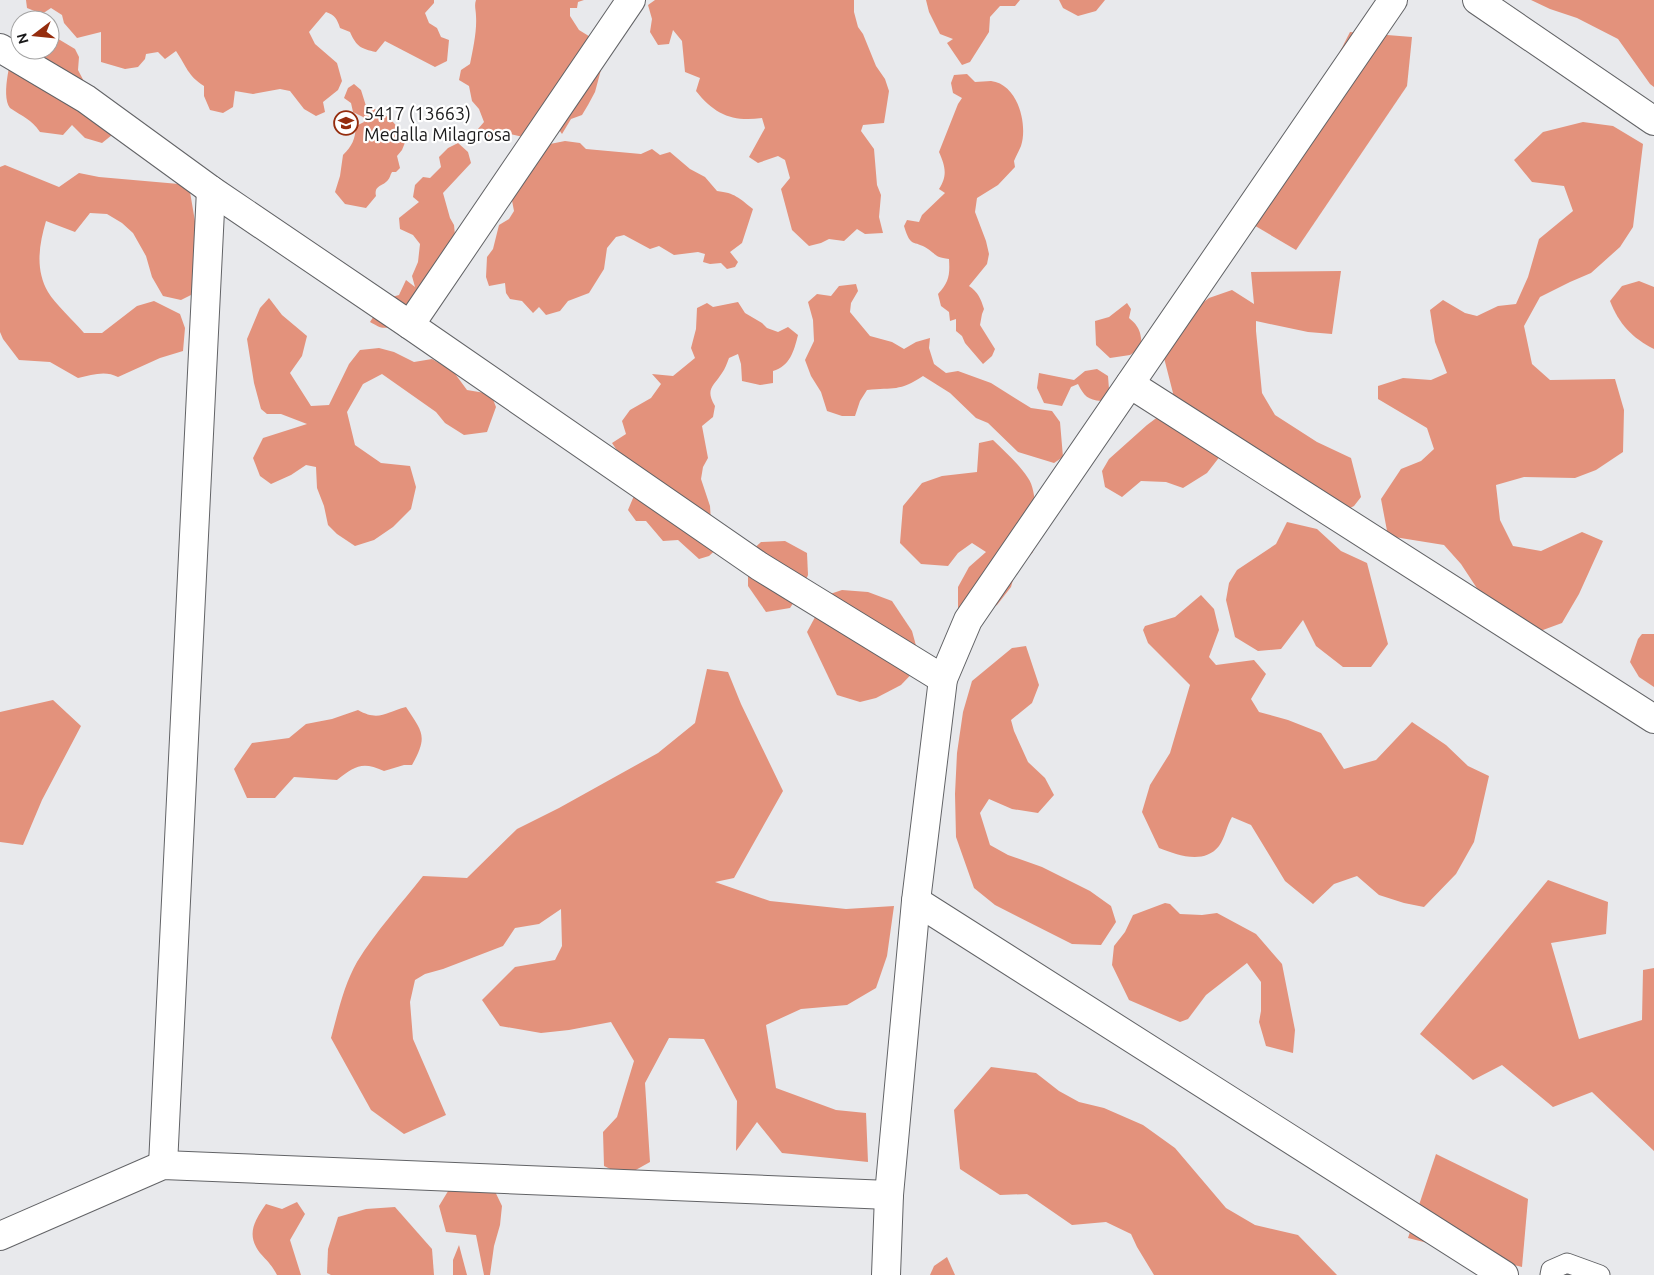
<svg xmlns="http://www.w3.org/2000/svg" width="1654" height="1275" font-family="Ubuntu,sans-serif">
  <style>
    .forest { fill: #e3927c }
    .lines { fill: none; stroke-linecap: round; stroke-linejoin: round }
    .lane-casing { stroke: #626366; stroke-width: 21 }
    .street-casing { stroke: #626366; stroke-width: 30 }
    .lane { stroke: #fff; stroke-width: 19 }
    .street { stroke: #fff; stroke-width: 28 }
    .labels { text-anchor: middle; dominant-baseline: central; stroke-width: 4.5; stroke-linejoin: round; paint-order: stroke }
    .poi-label { font-size: 18px; fill: #19191a; stroke: #fff; text-anchor: start }
  </style>
  <rect width="100%" height="100%" fill="#e8e9ec"/>
  <g class="forest">
    <path d="M26,0h408v3l-9,10 4,10 8,5 4,9 8,3 -2,21 -12,6 -50,-26 -9,11c-15,-3 -20,-6 -26,-20l-10,-4c-3,-9 -5,-13 -14,-16l-17,20 6,12 22,19 5,18 -4,9 -15,12 2,10 -9,4 -12,-7 -14,-18 -10,-2 -27,5 -18,-3 -2,16 -10,6 -13,-3 -6,-14v-10c-17,-11 -17,-19 -28,-35l-11,8 -7,-7 -12,2 -1,5 -7,8 -13,2 -24,-7v-30l-24,6 -13,-15 -2,-8 -11,-7 -9,6 -15,-6z"/>
    <path d="M476,0h108l-6,2 -1,6h-7v8l9,14 13,8 10,28 -7,26 -7,13 -6,10 -11,4 -9,15 -5,-7 -21,13 -30,-7 -9,10 -19,-14 6,-7 -5,-13 -7,-8 -3,-15 -10,-6 2,-10 9,-6c3,-15 7,-33 6,-48 0,-6 -2,-10 0,-16z"/>
    <path d="M655,0h199v12l4,15 5,7 13,32 9,13 4,12 -5,32 -21,2 -2,6 13,18 3,36 4,10 -2,22 4,16 -18,1 -8,-5 -13,12 -15,-2 -8,4 -12,3 -17,-16 -11,-41 9,-11 -5,-18 -7,-4 -20,7 -9,-6 16,-29 -3,-10c-29,4 -47,-3 -66,-27l4,-13 -15,-6 -3,-31 -9,-11 -4,14 -11,1 -8,-13 2,-13 -4,-14z"/>
    <path d="M926,0h94l-5,6h-15l-10,11 -1,15 -19,30 -8,3 -15,-22 6,-4 -13,-5 -11,-22z"/>
    <path d="M1059,0h46l-9,11 -18,5 -15,-8z"/>
    <path d="M1531,0h123v87l-4,-3 -32,-45 -41,-21 -27,-9z"/>
    <path d="M1350,32l62,5 -5,49 -111,164 -44,-26z"/>
    <path d="M50,34l25,15 4,8 -1,13 34,65 -10,8 -17,-5 -13,-13 -9,10 -23,-3c-9,-13 -17,-15 -30,-24 -10,-13 2,-54 7,-71l3,-2v15h30z"/>
    <path d="M967,74l8,8c5,0 11,-1 16,-1 27,3 37,44 30,65 -2,5 -5,10 -7,15l1,6 -17,18 -21,13 -2,14 11,29 3,13 -2,10 -18,22c9,6 12,13 15,23l-2,5 -2,11 15,24 -3,7 -9,8 -18,-21 -3,-7 -6,-5v-12l-6,2 -1,-9 -8,-6 -3,-12c11,-12 12,-19 11,-35 -14,-2 -11,-3 -21,-10 -15,-10 -17,0 -24,-23l3,-6 12,2 3,-7 23,-22 -6,-4c9,-14 6,-23 0,-37l19,-48 4,-6 -9,-5 -2,-10 3,-8z"/>
    <path d="M354,84l7,6 5,16c19,5 30,17 40,34l-4,10 -5,6 3,12 -4,4h-4c-2,3 -2,6 -4,8 -6,7 -14,5 -12,16l-10,12 -21,-4 -10,-12 5,-16 3,-21c9,-9 12,-15 13,-29l8,-4 -1,-5 -10,-5 -2,-9 -7,-5 4,-10z"/>
    <path d="M1583,122l30,4 30,18 -10,83 -13,20 -29,26 -21,9 -30,15 -16,29 8,38 18,16 65,-1 9,31 -1,42 -27,18 -21,8 -51,-1 -28,8 4,35 13,26 28,5 41,-19 21,9 -24,53 -17,29 -30,11 -48,-35 -23,-35 -17,-19 -56,-9 -7,-37 20,-30 20,-8 13,-12 -7,-21 -49,-29v-13l25,-8 28,2 16,-7 -12,-31 -5,-32 13,-10 22,13 12,3 21,-10 18,-2 12,-27 11,-38 34,-28 -9,-25 -32,-4 -18,-22 29,-28z"/>
    <path d="M565,141l15,2 6,6 55,5 11,-5 8,6 10,-3 20,17 15,8 12,14c18,2 22,7 36,18l-11,34 -12,9 8,10 -3,5 -8,2 -6,-6 -11,1 -7,-2 2,-8 -7,-2 -24,3 -15,-9 -9,3 -26,-14 -8,2 -9,11 -3,21 -15,24 -21,8 -8,10 -14,4 -7,-8 -6,6 -11,-12 -12,-2 -4,-6 -1,-10 -16,3 -3,-9 1,-20 6,-8 6,-24 10,-6 5,-8 -4,-21 40,-46z"/>
    <path d="M458,143l10,9 3,11 -28,30 7,25 4,7 4,41 -66,60c-9,4 -13,1 -22,-4l15,-23 14,-4 7,-15 9,7 -3,-11 6,-14 2,-18 -7,-9 -13,-6 -1,-11 20,-16 -6,-5 2,-12 8,-8 7,1 11,-11 -2,-10 9,-9z"/>
    <path d="M5,165l54,22 20,-14 20,4 80,7 11,8 8,47 5,50 -22,11 -18,-4 -11,-19 -6,-21 -13,-23 -11,-10 -15,-9 -17,-1 -15,19 -29,-11c-7,24 -11,48 2,71 7,12 26,29 36,41h18l35,-27 17,-5 26,13 5,14 -2,23 -23,7 -42,19c-13,-7 -26,-2 -40,1l-28,-16 -31,-2 -16,-21 -3,-7v-165z"/>
    <path d="M1341,271l-9,63 -24,-2 -52,-11v10l6,62 13,22 42,27 34,16 10,39 -7,9 -33,17 -16,-27 -84,-41 -14,18 -24,15 -17,-6 -25,-1 -19,16 -17,-10 -3,-16 7,-12 38,-34 12,-9 14,-23 -10,-39 11,-30 35,-26 23,-8 22,14 -3,-32z"/>
    <path d="M1639,281l15,6v62c-22,-11 -35,-25 -44,-48l12,-15z"/>
    <path d="M856,284l2,7 -7,12 -1,9 20,24 22,6 12,7 12,-7 14,-4 -1,10 5,16 12,9 12,-2 33,12 40,25 21,3 8,11 3,35 -9,6 -36,-11 -30,-29 -12,-5 -26,-25 -27,-17c-24,16 -29,11 -56,14l-7,11 -5,15h-13l-15,-5 -6,-19 -10,-16 -6,-16 9,-19 -1,-21 -5,-18 9,-8 14,2 8,-10z"/>
    <path d="M269,298l13,17 25,21 -5,20 -12,17 21,33 18,-1 20,-41 11,-14 19,-2 15,4 20,10 18,-3 21,12 14,19 24,4 5,13 -9,25 -23,3 -19,-12 -9,-11 -54,-38 -19,10 -16,28 8,33 26,18 29,3 6,21 -5,22 -18,18 -19,13 -19,6 -18,-12 -9,-9 -4,-19 -7,-18 -1,-21 -10,-2 -15,10 -20,9 -11,-8 -7,-18 10,-20 44,-14 -26,-10h-14l-6,-5 -7,-26 -7,-44 13,-31z"/>
    <path d="M738,302l7,11 17,10 5,5 11,4 10,-5 10,8c-4,16 -8,31 -25,36v12l-13,2 -18,-4 -1,-17 -3,-10 -9,4c-2,5 -4,11 -7,15 -9,14 -17,16 -7,33l-2,11 -11,9 6,32 -5,9 -2,12 9,27 1,15 10,24 -12,11 -10,3 -21,-19 -15,1 -17,-20h-10l-8,-11 8,-19 -12,-30 -12,-18 14,-9 -4,-13 8,-11 21,-12 10,-14 -9,-10 21,2 22,-18 -4,-10 5,-19 1,-21 10,-5 6,4z"/>
    <path d="M1127,303l4,6 -2,9c11,9 12,15 13,29l-12,8 -20,3 -14,-13 -1,-24 14,-4z"/>
    <path d="M1097,369l11,7 1,13 -8,12c-13,-1 -17,-5 -23,-17l-7,3 -9,19 -18,-3 -7,-15 2,-15 35,7 11,-9z"/>
    <path d="M993,440c12,12 26,24 35,38 11,15 7,56 5,74l-17,17 -5,18 -14,18 -14,7 -25,4v-29l11,-20 17,-15 -14,-9 -14,10 -10,13 -27,-2 -21,-21 3,-37 19,-23 20,-7 35,-4 2,-29z"/>
    <path d="M1287,522l30,7 24,22 26,12 21,81 -17,23h-28l-27,-21 -13,-26 -22,29 -23,2 -23,-14 -9,-37 3,-17 8,-13 39,-26z"/>
    <path d="M785,541l22,12 1,22 -8,18 -10,15 -24,4 -18,-26v-32l13,-12z"/>
    <path d="M842,590l26,2 24,9 20,30 9,33 -20,21 -25,13 -16,4 -23,-7 -30,-63 20,-37z"/>
    <path d="M1201,595l13,14 5,21 -10,27 7,8 38,-5 12,14 -15,25 8,13 29,8 33,13 23,36 32,-9 36,-38 34,23 22,21 21,10 -15,66 -18,32 -32,33 -20,-4 -25,-8 -22,-19 -23,8 -21,20 -28,-23 -34,-56 -19,-8c-5,8 -7,21 -13,29 -15,19 -42,9 -60,2l-17,-36 8,-27 20,-32 20,-68 -42,-42 -5,-13 2,-4 30,-9z"/>
    <path d="M1642,634h12v53l-15,-10 -9,-15 8,-23z"/>
    <path d="M1026,646l13,39 -7,18 -21,17 3,11 14,31 17,16 9,17 -16,18 -26,-4 -23,-10 -9,14 10,32 18,10 34,12 48,24 21,15 5,16 -15,23 -29,-1 -77,-39 -21,-17 -18,-51 -1,-43 2,-41 6,-41 9,-31 40,-33z"/>
    <path d="M707,669l21,3 13,32 42,87 -49,87 -19,4 55,19 76,8 48,-3 -7,50 -11,32 -29,17 -46,4 -35,16 10,63 60,22 30,3 2,49 -86,-9 -25,-31 -21,29 1,-50 -33,-62 -35,-1 -24,45 5,79 -25,14 -21,-10 -1,-34 14,-15 17,-56 -23,-39 -42,8 -28,3 -41,-7 -18,-26 33,-33 40,-7 7,-14 -1,-37 -22,15 -24,4 -12,18 -60,23 -18,5 -10,6 -5,22 3,37 33,76 -42,19 -33,-24 -40,-72c7,-26 13,-53 26,-76 19,-31 44,-58 66,-86l44,2 50,-49 42,-21 99,-55 37,-30z"/>
    <path d="M53,700l28,26 -39,74 -19,45 -23,-3v-130z"/>
    <path d="M406,707c17,26 22,29 6,58h-8l-20,6c-22,-10 -29,-5 -47,9l-43,-3 -19,21h-28l-13,-29 18,-26 37,-5 17,-14 26,-5 26,-9c21,12 28,2 48,-3z"/>
    <path d="M1548,880l60,22 -2,32 -55,9 28,96 63,-19 1,-50 11,-2v183l-62,-59 -39,15 -51,-42 -29,15 -53,-46z"/>
    <path d="M1165,903l5,1 10,10 22,1 15,-2 39,21 26,30 13,66 -2,23 -27,-7 -7,-24 2,-11v-29l-14,-19 -41,32 -18,24 -8,3 -51,-22 -17,-35 2,-19 11,-14 8,-17z"/>
    <path d="M991,1067l45,6 23,18 20,11 25,6 39,17 32,23 51,60 29,17 43,10 39,40h-183l-17,-28 -6,-13 -25,-12 -34,3 -45,-31 -27,1 -40,-26 -6,-59z"/>
    <path d="M1436,1154l92,45 -6,68 -114,-29z"/>
    <path d="M456,1178l33,1 13,27 -2,19 -6,21 -4,29h-6l-8,-40 -30,-3 -7,-26z"/>
    <path d="M297,1202l8,12 -15,26 11,35h-24c-6,-11 -9,-13 -17,-22 -14,-18 -6,-32 6,-49l16,5z"/>
    <path d="M395,1207l37,42 2,26h-103l-4,-2 1,-24 10,-32 28,-8z"/>
    <path d="M459,1245l8,30h-14v-15z"/>
    <path d="M947,1257l8,18h-25l4,-9z"/>
  </g>
  <g class="lines">
    <g class="lane-casing">
      <path id="lane" d="M1550,1275l1,-5 16,-7 33,12"/>
    </g>
    <g class="street-casing">
      <g id="street">
        <path d="M1477,0l177,121"/>
        <path d="M0,48l86,51 125,91 199,135 349,241 184,113"/>
        <path d="M410,325l221,-325"/>
        <path d="M1130,384l524,335"/>
        <path d="M916,901l588,374"/>
        <path d="M163,1165l48,-975"/>
        <path d="M0,1236l163,-71 726,30"/>
        <path d="M886,1275l3,-80 27,-294 27,-222 25,-59 425,-620"/>
      </g>
    </g>
    <use href="#lane" class="lane"/>
    <use href="#street" class="street"/>
  </g>
  <defs>
    <g id="school-ring" transform="scale(1.25)"><circle r="9.5" fill="#fff" stroke="#952d0e" stroke-width="1.5"/><path d="M0-5L7-2L0 1L-7-2ZM-4 1L0 2.5L4 1V4Q0 6-4 4Z" fill="#952d0e"/></g>
  </defs>
  <g fill-rule="evenodd">
    <use href="#school-ring" x="346" y="123"/>
  </g>
  <g class="labels">
    <g class="poi-label">
      <text x="364" y="113">5417 (13663)<tspan x="364" dy="21">Medalla Milagrosa</tspan></text>
    </g>
  </g>
  <g transform="translate(35 35) rotate(254)"><circle r="24" fill="#ffffff" stroke="#a3a3a3"/>
  <path d="M0-4L9 19L0 12L-9 19Z" fill="#952d0e"/>
  <text y="-8" font-size="14" font-weight="bold" text-anchor="middle" fill="#19191a">N</text>
  </g>
</svg>
